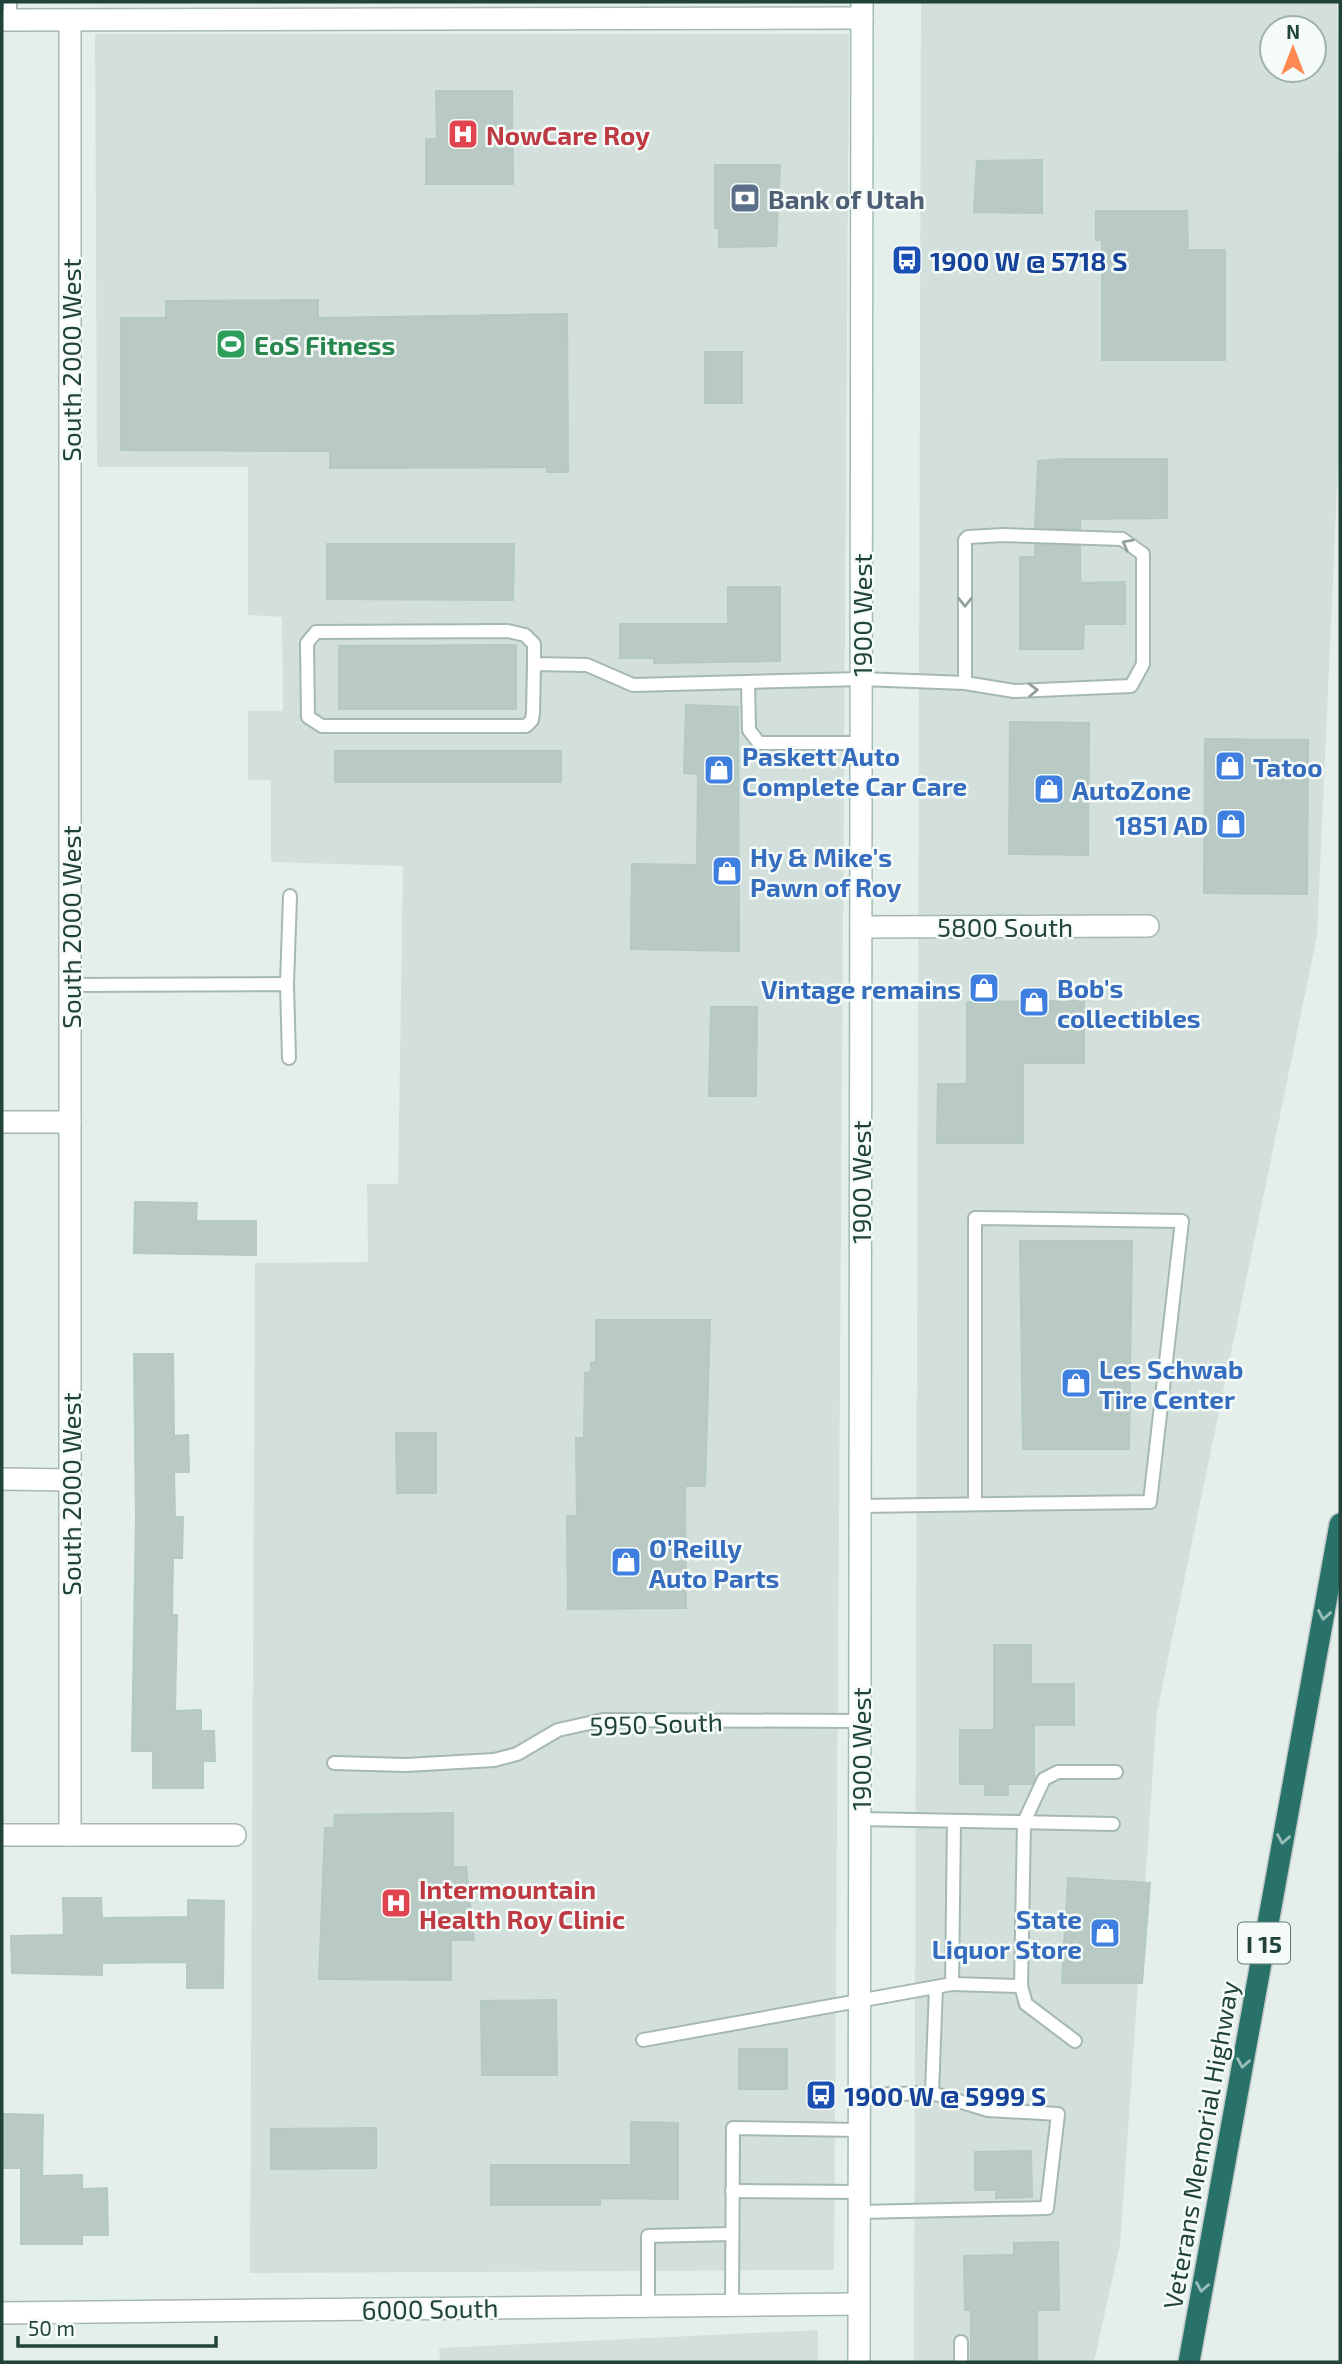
<svg xmlns="http://www.w3.org/2000/svg" width="1342" height="2364" font-family="'Exo 2',sans-serif">
  <style>
    .built { fill: #d2dfda; fill-rule: evenodd }
    .building { fill: #b9cac4; stroke: #b5c9c3; stroke-width: 2 }
    .lines { fill: none; stroke-linecap: round; stroke-linejoin: round }
    .service-casing { stroke: #a6b8b3; stroke-width: 16 }
    .minor-casing { stroke: #a6b8b3; stroke-width: 24 }
    .tertiary-casing { stroke: #a6b8b3; stroke-width: 24 }
    .secondary-casing { stroke: #a1bcb4; stroke-width: 24 }
    .motorway-casing { stroke: #c1cac8; stroke-width: 24 }
    .service { stroke: #fff; stroke-width: 12 }
    .minor { stroke: #fff; stroke-width: 21 }
    .tertiary { stroke: #fff; stroke-width: 21 }
    .secondary { stroke: #fff; stroke-width: 21 }
    .motorway { stroke: #297269; stroke-width: 21 }
    .oneway { stroke: #90a19e }
    .oneway2 { stroke: #99bdb8 }
    .labels { text-anchor: middle; dominant-baseline: central; stroke-width: 5; stroke-linejoin: round; paint-order: stroke }
    .shield { fill: #f5fbf8; stroke: #617a74; stroke-width: 2 }
    .shield-label { font-size: 24px; font-weight: bold; fill: #21433c }
    .health-label { font-size: 26px; font-weight: bold; fill: #be3a42; stroke: #f5fbf8; text-anchor: start }
    .service-label { font-size: 26px; font-weight: bold; fill: #4e5e75; stroke: #f5fbf8; text-anchor: start }
    .transit-label { font-size: 26px; font-weight: bold; fill: #164399; stroke: #f5fbf8; text-anchor: start }
    .leisure-label { font-size: 26px; font-weight: bold; fill: #27864d; stroke: #f5fbf8; text-anchor: start }
    .street-label { font-size: 26px; fill: #21433c; stroke: #f5fbf8 }
    .shop-label { font-size: 26px; font-weight: bold; fill: #366cbe; stroke: #f5fbf8; text-anchor: start }
  </style>
  <rect width="100%" height="100%" fill="#e4efeb"/>
  <g class="built">
    <path d="M921,2h416l3,420 -23,514 -160,776 -37,532 -26,118h-180zM1272,28h42v42h-42z"/>
    <path d="M95,34h754l-15,2236 -584,3 5,-1010 113,-1 -1,-78h31l5,-318 -132,-4v-82h-23v-69h35l-1,-94 -34,-2v-148h-151z"/>
    <path d="M818,2330v32h-378l-1,-14z"/>
  </g>
  <g class="building">
    <path d="M436,91h76l1,93h-87v-45h11z"/>
    <path d="M1042,160v53l-68,-1 3,-51z"/>
    <path d="M715,165h65l-4,81 -57,1v-19h-4z"/>
    <path d="M1096,211h91l1,39h37v110h-123v-120h-6z"/>
    <path d="M318,300v18l249,-4 1,158h-21v-5l-217,1v-17l-209,-1v-132h45v-17z"/>
    <rect x="705" y="352" width="37" height="51"/>
    <path d="M1065,459h102v59l-87,1v10l-45,-2 3,-66z"/>
    <path d="M327,544h187l-1,56 -186,-1z"/>
    <path d="M1035,545l45,1v35l3,2 42,-1v42h-41l-1,25h-63v-92h15z"/>
    <path d="M728,587h52v74l-126,2v-5h-34v-34h108z"/>
    <path d="M516,645v64h-177v-63z"/>
    <path d="M686,705l52,2 1,244 -108,-2 1,-85 65,1 1,-91 -14,-1z"/>
    <path d="M1010,722l79,1 -1,132 -79,-1z"/>
    <path d="M1205,739l103,1 -1,154 -103,-1z"/>
    <rect x="335" y="751" width="226" height="31"/>
    <path d="M1084,1001v62h-61v80h-86l1,-59h29v-82z"/>
    <path d="M711,1007h46l-1,89h-47z"/>
    <path d="M135,1202l62,1 -1,18h60v34l-122,-2z"/>
    <path d="M1020,1241h112l-3,208h-106z"/>
    <path d="M596,1320h114l-5,166h-20l1,122 -118,1 -1,-93h10l-1,-78h8l1,-65 6,-1v-9l5,-1z"/>
    <path d="M134,1354h39l1,82 14,-1 1,37h-15l1,45h8l-1,41h-9l-1,57h5l-2,96 26,-1v21h13l1,30h-12v27h-50v-37h-21l4,-234z"/>
    <path d="M396,1433h40v60h-39z"/>
    <path d="M994,1645h37v39h43v41h-40v55l-2,4h-24v11h-23v-11h-25v-54h34z"/>
    <path d="M453,1813v54h13l8,73h-23v40l-132,-1 6,-151h9l1,-13z"/>
    <path d="M1068,1878l82,5 -8,100h-80z"/>
    <path d="M63,1898h38l1,20 86,-1v-17l36,1 -1,87h-36v-26l-85,1v12l-90,-2 -1,-37 53,-1z"/>
    <path d="M556,2000l1,75h-75l-1,-74z"/>
    <rect x="739" y="2049" width="48" height="40"/>
    <path d="M2,2114l41,1 -1,61 40,-1v14l25,-1 1,47h-26v9h-61v-76h-19z"/>
    <path d="M631,2122l47,1v76l-78,-1v7h-109v-40h140z"/>
    <path d="M376,2128v40l-105,1v-40z"/>
    <path d="M1031,2151l1,46 -36,1v-8h-21v-38z"/>
    <path d="M1058,2242l1,68h-22v52h-66v-52h-6l-1,-54 50,-1v-12z"/>
  </g>
  <g class="lines">
    <g class="service-casing">
      <g id="service">
        <path d="M10,20v-18"/>
        <path d="M534,664l-1,49 -1,7 -6,6h-204l-14,-9 -1,-74 9,-11 192,-1 17,4 9,9v20l53,1 46,20 228,-6 104,4 49,8 117,-5 12,-22v-110l-21,-15 -118,-4 -36,2 -3,3v143"/>
        <path d="M748,683l1,47 10,13h102"/>
        <path d="M287,984l3,-88"/>
        <path d="M70,985l217,-1 2,74"/>
        <path d="M860,1506l290,-4 32,-281 -207,-3v285"/>
        <path d="M334,1763l72,2 88,-5 23,-6 41,-24 45,-10 257,1"/>
        <path d="M860,1819l253,5"/>
        <path d="M954,1821l-2,163 69,2 3,-164 20,-43 14,-7h58"/>
        <path d="M1021,1986l5,18 49,37"/>
        <path d="M643,2040l309,-56"/>
        <path d="M860,2095l72,-2 4,-106"/>
        <path d="M732,2191l127,1"/>
        <path d="M859,2212l188,-4 11,-94 -70,-4 -56,-17"/>
        <path d="M732,2305l1,-177 127,2"/>
        <path d="M648,2306v-70l83,-2"/>
        <path d="M961,2342v20"/>
      </g>
    </g>
    <g class="minor-casing">
      <g id="minor">
        <path d="M861,927l287,-1"/>
        <path d="M2,1122h68"/>
        <path d="M2,1479l68,1"/>
        <path d="M2,1835h233"/>
        <path d="M70,1835v-1815"/>
      </g>
    </g>
    <g class="tertiary-casing">
      <g id="tertiary">
        <path d="M2,20l860,-2"/>
        <path d="M2,2313l857,-9"/>
      </g>
    </g>
    <g class="secondary-casing">
      <path id="secondary" d="M859,2362l3,-2360"/>
    </g>
    <g class="motorway-casing">
      <path id="motorway" d="M1189,2362l151,-838"/>
    </g>
    <use href="#service" class="service"/>
    <use href="#minor" class="minor"/>
    <use href="#tertiary" class="tertiary"/>
    <use href="#secondary" class="secondary"/>
    <use href="#motorway" class="motorway"/>
  </g>
  <defs><path id="oneway-chevron" d="M-2-3.5L2.5 0L-2 3.5" fill="none" stroke-width="1.6" stroke-linecap="round" stroke-linejoin="round" transform="scale(1.75)"/></defs>
  <g class="oneway">
    <use href="#oneway-chevron" transform="translate(1127 544) rotate(-152)"/>
    <use href="#oneway-chevron" transform="translate(965 602) rotate(90)"/>
    <use href="#oneway-chevron" transform="translate(1033 690) rotate(-2)"/>
  </g>
  <g class="oneway2">
    <use href="#oneway-chevron" transform="translate(1324 1615) rotate(100)"/>
    <use href="#oneway-chevron" transform="translate(1283 1839) rotate(100)"/>
    <use href="#oneway-chevron" transform="translate(1243 2063) rotate(100)"/>
    <use href="#oneway-chevron" transform="translate(1202 2287) rotate(100)"/>
  </g>
  <defs>
    <g id="hospital-square" transform="scale(1.575)"><rect x="-9" y="-9" width="18" height="18" rx="4" fill="#e0444e" stroke="#f5fbf8"/><path d="M-5-5h3v3.5h4V-5h3V5h-3V1.5h-4V5h-3Z" fill="#fff"/></g>
    <g id="bank-square" transform="scale(1.575)"><rect x="-9" y="-9" width="18" height="18" rx="4" fill="#5c6f8a" stroke="#f5fbf8"/><path d="M-6-4H6V4H-6ZM0-2.3a2.3 2.3 0 1 0 0 4.6a2.3 2.3 0 1 0 0-4.6Z" fill="#fff"/></g>
    <g id="bus-square" transform="scale(1.575)"><rect x="-9" y="-9" width="18" height="18" rx="4" fill="#1a4fb4" stroke="#f5fbf8"/><path d="M-5-6H5V4H4V6H2V4H-2V6H-4V4H-5ZM-3.5-4V0h7V-4ZM-3.5 1.2v1.5H-2V1.2ZM2 1.2v1.5H3.5V1.2Z" fill="#fff"/></g>
    <g id="stadium-square" transform="scale(1.575)"><rect x="-9" y="-9" width="18" height="18" rx="4" fill="#2e9e5b" stroke="#f5fbf8"/><path d="M0-5a6.5 5 0 1 0 0 10a6.5 5 0 1 0 0-10ZM-3.5-1.8h7v3.6h-7Z" fill="#fff"/></g>
    <g id="shop-square" transform="scale(1.575)"><rect x="-9" y="-9" width="18" height="18" rx="4" fill="#3f7fe0" stroke="#f5fbf8"/><path d="M-5-2.5h2.3a2.7 3.5 0 0 1 5.4 0H5L5.5 6h-11ZM-1.5-2.5h3a1.5 2.3 0 0 0-3 0Z" fill="#fff"/></g>
  </defs>
  <g fill-rule="evenodd">
    <use href="#hospital-square" x="463" y="134"/>
    <use href="#bank-square" x="745" y="198"/>
    <use href="#bus-square" x="907" y="260"/>
    <use href="#stadium-square" x="231" y="344"/>
    <use href="#shop-square" x="1230" y="766"/>
    <use href="#shop-square" x="719" y="770"/>
    <use href="#shop-square" x="1049" y="789"/>
    <use href="#shop-square" x="1231" y="824"/>
    <use href="#shop-square" x="727" y="871"/>
    <use href="#shop-square" x="984" y="988"/>
    <use href="#shop-square" x="1034" y="1002"/>
    <use href="#shop-square" x="1076" y="1383"/>
    <use href="#shop-square" x="626" y="1562"/>
    <use href="#hospital-square" x="396" y="1903"/>
    <use href="#shop-square" x="1105" y="1933"/>
    <use href="#bus-square" x="821" y="2095"/>
  </g>
  <g class="labels">
    <rect class="shield" x="1238" y="1922.5" width="52" height="41" rx="5"/>
    <g class="shield-label">
      <text x="1264" y="1943">I 15</text>
    </g>
    <g class="health-label">
      <text x="486" y="134">NowCare Roy</text>
      <text x="419" y="1888">Intermountain<tspan x="419" dy="30">Health Roy Clinic</tspan></text>
    </g>
    <g class="service-label">
      <text x="768" y="198">Bank of Utah</text>
    </g>
    <g class="transit-label">
      <text x="930" y="260">1900 W @ 5718 S</text>
      <text x="844" y="2095">1900 W @ 5999 S</text>
    </g>
    <g class="leisure-label">
      <text x="254" y="344">EoS Fitness</text>
    </g>
    <g class="street-label">
      <text transform="translate(70 360) rotate(-90)">South 2000 West</text>
      <text transform="translate(861 615) rotate(-90)">1900 West</text>
      <text x="1005" y="926">5800 South</text>
      <text transform="translate(70 927) rotate(-90)">South 2000 West</text>
      <text transform="translate(860 1182) rotate(-90)">1900 West</text>
      <text transform="translate(70 1494) rotate(-90)">South 2000 West</text>
      <text transform="translate(656 1723) rotate(-2)">5950 South</text>
      <text transform="translate(860 1749) rotate(-90)">1900 West</text>
      <text transform="translate(1200 2145) rotate(-80)">Veterans Memorial Highway</text>
      <text transform="translate(430 2308) rotate(-1)">6000 South</text>
    </g>
    <g class="shop-label">
      <text x="742" y="755">Paskett Auto<tspan x="742" dy="30">Complete Car Care</tspan></text>
      <text x="1253" y="766">Tatoo</text>
      <text x="1072" y="789">AutoZone</text>
      <text x="1208" y="824" text-anchor="end">1851 AD</text>
      <text x="750" y="856">Hy &amp; Mike's<tspan x="750" dy="30">Pawn of Roy</tspan></text>
      <text x="1057" y="987">Bob's<tspan x="1057" dy="30">collectibles</tspan></text>
      <text x="961" y="988" text-anchor="end">Vintage remains</text>
      <text x="1099" y="1368">Les Schwab<tspan x="1099" dy="30">Tire Center</tspan></text>
      <text x="649" y="1547">O'Reilly<tspan x="649" dy="30">Auto Parts</tspan></text>
      <text x="1082" y="1918" text-anchor="end">State<tspan x="1082" dy="30">Liquor Store</tspan></text>
    </g>
  </g>
  <rect width="1342" height="2364" fill="none" stroke="#21433c" stroke-width="7"/>
  <g transform="translate(1293 49)"><circle r="33" fill="#f5fbf8" stroke="#a0b1ad" stroke-width="2"/>
  <path d="M0-5L12 26L0 18L-12 26Z" fill="#ff8952"/>
  <text y="-10" font-size="19" font-weight="bold" text-anchor="middle" fill="#21433c">N</text>
  </g>
  <path d="M18 2336v10h198v-10" fill="none" stroke="#21433c" stroke-width="3.5"/>
  <text x="28" y="2336" font-size="21" fill="#21433c" stroke="#f5fbf8" stroke-width="5" paint-order="stroke">50 m</text>
</svg>
